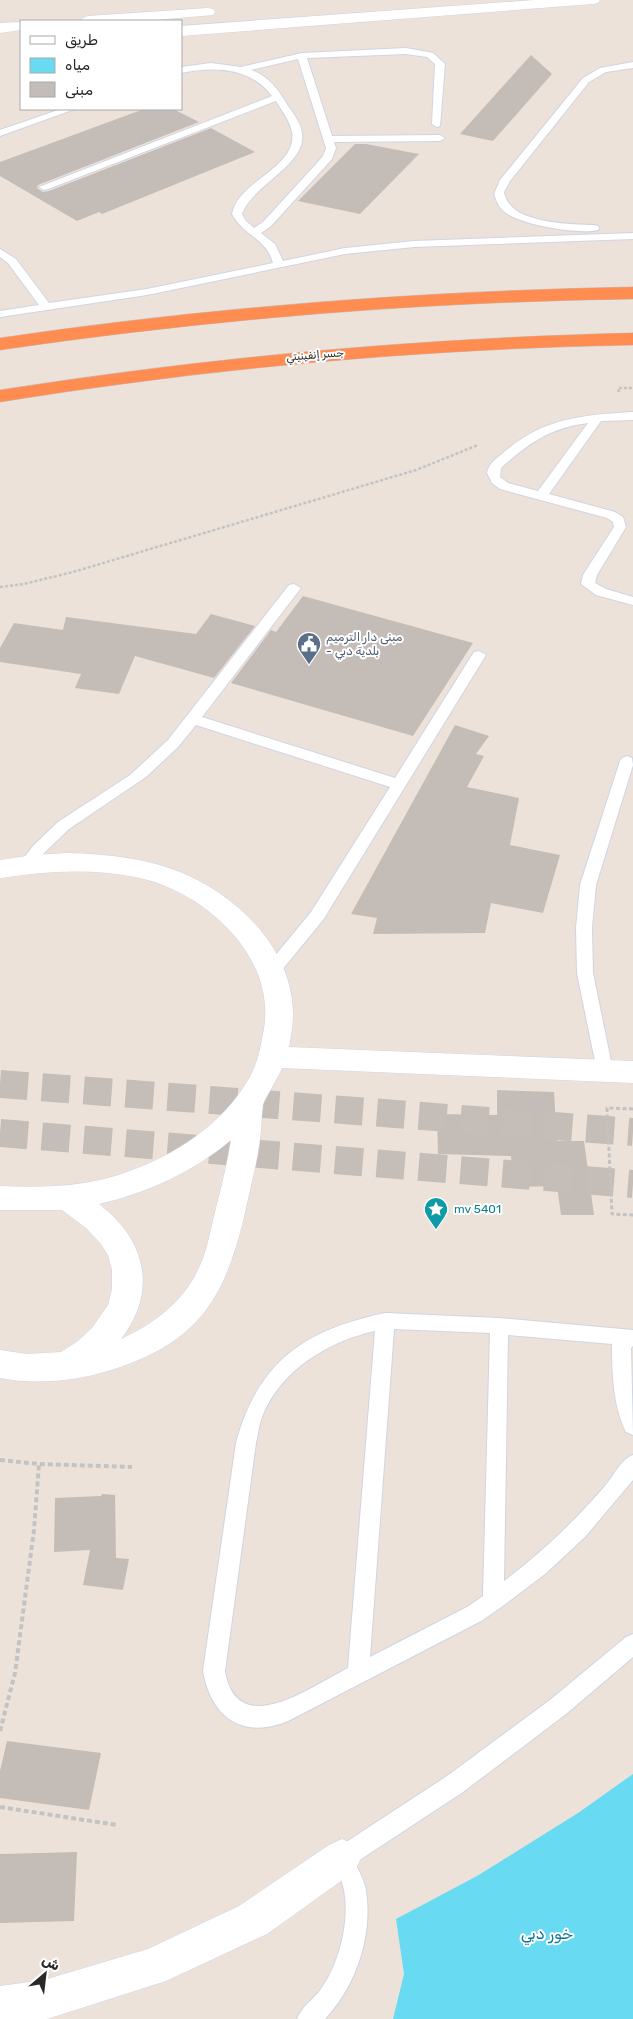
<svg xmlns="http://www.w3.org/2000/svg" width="633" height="2019" font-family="Rubik,Cairo,sans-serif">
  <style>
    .water { fill: #68dbf2 }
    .building { fill: #c4bcb6 }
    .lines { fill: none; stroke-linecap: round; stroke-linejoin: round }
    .primary-tunnel { stroke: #c5bdb7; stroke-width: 28; stroke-dasharray: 28 14; stroke-linecap: butt }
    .lane-casing { stroke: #cfd5e2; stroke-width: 2 }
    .street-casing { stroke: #cfd5e2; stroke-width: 1 }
    .secondary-casing { stroke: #cfd5e2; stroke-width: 1 }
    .highway-casing { stroke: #c3c3c3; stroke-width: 1 }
    .path-far2 { stroke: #c3c3c3; stroke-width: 2.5; stroke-dasharray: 3 2; stroke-linecap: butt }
    .path-far1 { stroke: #c3c3c3; stroke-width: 3; stroke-dasharray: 4 2.5; stroke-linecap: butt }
    .path { stroke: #c3c3c3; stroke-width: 4; stroke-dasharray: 5 3; stroke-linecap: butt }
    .lane { fill: #fff; fill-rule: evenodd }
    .street { fill: #fff; fill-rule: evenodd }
    .secondary { fill: #fff; fill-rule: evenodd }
    .highway { fill: #ff8c51; fill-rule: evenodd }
    .labels { text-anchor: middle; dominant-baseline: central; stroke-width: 4; stroke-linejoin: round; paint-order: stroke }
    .far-street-label { font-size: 11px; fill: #292929; stroke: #fff }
    .service-label { font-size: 12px; fill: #4e5e75; stroke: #fff; text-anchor: start }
    .culture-label { font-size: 12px; fill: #0d838f; stroke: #fff; text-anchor: start }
    .near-water-label { font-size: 16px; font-style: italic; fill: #09789d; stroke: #fff }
  </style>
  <rect width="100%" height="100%" fill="#ece2da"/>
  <path class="water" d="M633,1774v245h-240l11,-45 -8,-55 81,-43 101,-63z"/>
  <g class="building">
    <path d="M531,55l21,19 -59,67 -33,-7z"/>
    <path d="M144,109h29l26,13 -161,63 -1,3 6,4 6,-1 162,-63 44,24 -153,62 -3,-2 -22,9 -77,-45v-14z"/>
    <path d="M355,144h11l53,10 -59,60 -62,-13z"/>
    <path d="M303,596l170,47 -60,93 -182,-53 40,-53 5,2z"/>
    <path d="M211,614l44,12 -41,52 -79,-22 -16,38 -44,-6 6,-14 -81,-12v-14l14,-25 49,7 3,-13 130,17z"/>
    <path d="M455,725l34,11 -13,18 8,2 -17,31 52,11 -9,47 50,10 -17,58 -52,-10 -6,30 -112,1 4,-16 -26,-4z"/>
    <path d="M497,1090l57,2 3,49h27l10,74h-33l-4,-29 -43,1 -3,-31 -73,-2 -1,-40 60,1z"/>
    <path d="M102,1494l13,1 1,63 13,1 -6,31 -40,-5 7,-35 -36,2 1,-54 46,-2z"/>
    <path d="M7,1741l94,12 -12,57 -89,-12v-27z"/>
    <path d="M77,1852l-3,69 -74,2v-69z"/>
  </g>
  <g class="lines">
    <g class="primary-tunnel">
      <path d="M0,1084l633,48"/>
      <path d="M0,1133l633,51"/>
    </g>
    <g class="lane-casing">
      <g id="lane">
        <path d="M406,48l27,5 12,11 -5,62 -3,1 -5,-3 3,-60 -8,-7 -21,-3 -99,4 25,78 108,-1 5,3 -5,3 -106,1 2,6 -4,11 -61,67 -10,7 14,11 8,17 62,-13 69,-7 219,-8v6l-219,8 -69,7 -198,41 -147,22v-6l39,-6 -31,-42 -8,-6v-8l16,10 33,44 98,-14 126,-26c-6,-24 -30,-28 -41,-49 2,-8 5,-14 11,-20 15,-18 54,-34 49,-62 -2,-11 -10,-21 -16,-31l-228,88 -4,1 -5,-3 233,-91c-22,-29 -57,-30 -91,-23v-6l30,-4 30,4 61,-14zM298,59l28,89 -3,8 -6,7 -54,59 -9,6 -9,-8 -3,-6c10,-29 65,-49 60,-81 -1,-9 -8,-19 -14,-27 -9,-15 -19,-30 -37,-36z"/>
        <path d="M633,62v6l-27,4 -17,10 -79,99 -6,11c5,32 65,32 90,33l4,1 1,2 -1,2c-19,5 -76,-5 -92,-17 -7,-5 -9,-11 -12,-19l6,-14 83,-102 17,-10z"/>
        <path d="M61,109h14l-75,27v-6z"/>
        <path d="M633,412v8l-32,1 -52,73 66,18 8,5 3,10 -29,48 -2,8 11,6 27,8v8l-37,-10 -15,-11 2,-9 31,-48 -1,-5 -6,-4 -107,-29 -8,-6 -5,-10c2,-10 9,-14 16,-20 40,-35 79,-38 130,-41zM588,423l-50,68 -30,-8 -8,-6 1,-9c28,-25 48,-40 87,-45z"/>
        <path d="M294,584l7,4 -99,129 193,61 79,-126 5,-1 7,4 -163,265 -46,56 -6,2 -6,-2 -2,-4 2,-4 46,-56 79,-125 -194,-62 -18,22 -32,30 -77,52 -25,24 -12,15 -5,1 -5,-1 -3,-4 14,-18 25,-24 72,-47 38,-35 121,-155z"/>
        <path d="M627,756l5,2 1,7 -37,120 -4,43 1,45 20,98 -2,5 -6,1 -6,-1 -2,-5 -20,-98 -1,-45 4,-43 40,-124 2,-3z"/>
        <path d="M385,1313l114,5 134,12v16l-2,2 2,87 -7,-3c-13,-27 -14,-58 -14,-88l-104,-9 -4,246c37,-28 71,-60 101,-95 9,-10 15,-26 28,-31v25l-48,57 -40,37 -45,34 -19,13 -193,100c-46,19 -77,-4 -85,-50l33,-228c22,-82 69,-113 149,-130zM394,1329l96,4 -7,263 -16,11 -97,50zM375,1331l-27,337c-36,18 -111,74 -123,3l31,-228c2,-9 3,-18 6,-26 18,-47 67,-76 113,-86z"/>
        <path d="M633,1634v23l-67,57 -103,78 -108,71c4,8 10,19 11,28 7,45 -10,95 -41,128h-28c5,-13 16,-19 24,-30 18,-25 29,-67 23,-99 -2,-11 -9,-22 -13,-32l3,-8 113,-74 103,-76 76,-63z"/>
      </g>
    </g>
    <g class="street-casing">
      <g id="street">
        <path d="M68,853c38,1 77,5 112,19 57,23 112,76 113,141 0,12 -2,23 -4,34l344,14v22l-351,-15c-3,8 -18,32 -19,37 -2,11 -1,23 -3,34 -3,25 -10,49 -15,74 -19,79 -41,124 -122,153 -38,14 -83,20 -123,12v-28l27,4 34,-2 17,-11 14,-13 16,-23 4,-16v-19l-4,-15 -7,-11 -15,-16 -24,-18h-62v-24c43,2 86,1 127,-14 47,-16 96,-48 121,-92 9,-14 12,-30 15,-46 8,-38 -6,-73 -31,-101 -25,-28 -60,-49 -97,-56 -45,-9 -90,-6 -135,1v-18l33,-5zM231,1140c-4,25 -10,48 -16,72 -5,20 -8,41 -18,60 -15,31 -45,53 -76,67 37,-48 25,-99 -22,-135 48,-11 94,-32 132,-64z"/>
        <path d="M342,1839l13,6 6,13 -6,13 -88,63 -101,47 -119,38h-47v-33l44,-6 104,-31 91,-43 90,-61z"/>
      </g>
    </g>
    <g class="secondary-casing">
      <g id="secondary">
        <path d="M534,0h66l-2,3 -5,1 -412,32v-10z"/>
        <path d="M208,8l5,1 2,3 -2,3 -68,6h-65l3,-3 5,-2z"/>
        <path d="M21,22v8l-21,3v-10z"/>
      </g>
    </g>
    <g class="highway-casing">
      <g id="highway">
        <path d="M633,287v12c-212,3 -423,20 -633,51v-12c210,-31 421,-47 633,-51z"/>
        <path d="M633,333v12c-214,4 -422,23 -633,57v-12c211,-33 420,-52 633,-57z"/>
      </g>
    </g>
    <g class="path-far2">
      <path d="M619,392l-1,-4h15"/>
      <path d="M0,587l24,-3 49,-12 343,-102 62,-25"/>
    </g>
    <path class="path-far1" d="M633,1109l-26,-1 5,106 21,1"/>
    <g class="path">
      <path d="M0,1460l39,4 93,3"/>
      <path d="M0,1731l15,-58 19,-143 5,-66"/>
      <path d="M0,1807l117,18"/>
    </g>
    <use href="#lane" class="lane"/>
    <use href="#street" class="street"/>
    <use href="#secondary" class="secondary"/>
    <use href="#highway" class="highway"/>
  </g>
  <defs>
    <g id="civic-pin" transform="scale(1.25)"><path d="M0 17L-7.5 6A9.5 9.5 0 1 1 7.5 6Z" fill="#5c6f8a" stroke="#fff"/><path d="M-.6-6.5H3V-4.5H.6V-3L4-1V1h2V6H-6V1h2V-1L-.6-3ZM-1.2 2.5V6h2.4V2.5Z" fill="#fff"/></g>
    <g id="sight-pin" transform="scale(1.25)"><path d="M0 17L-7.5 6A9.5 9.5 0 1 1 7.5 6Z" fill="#0f9aa8" stroke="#fff"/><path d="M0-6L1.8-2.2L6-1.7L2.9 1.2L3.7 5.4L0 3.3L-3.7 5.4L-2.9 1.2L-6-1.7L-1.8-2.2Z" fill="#fff"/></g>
  </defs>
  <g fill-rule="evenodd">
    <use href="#civic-pin" x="309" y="644"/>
    <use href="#sight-pin" x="436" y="1209"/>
  </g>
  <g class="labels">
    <g class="far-street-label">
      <text transform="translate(315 355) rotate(-5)">جسر إنفينيتي</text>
    </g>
    <g class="service-label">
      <text x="326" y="637">مبنى دار الترميم<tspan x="326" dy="14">- بلدية دبي</tspan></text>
    </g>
    <g class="culture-label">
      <text x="454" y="1209">mv 5401</text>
    </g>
    <g class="near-water-label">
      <text x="547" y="1933">خور دبي</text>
    </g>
  </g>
  <rect x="20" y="20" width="162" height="90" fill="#ffffff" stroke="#a9a9a9"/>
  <rect x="30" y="36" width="25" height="8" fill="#ffffff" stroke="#a9a9a9"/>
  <text x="65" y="45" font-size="15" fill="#292929">طريق</text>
  <rect x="30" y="58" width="25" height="15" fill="#68dbf2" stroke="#a9a9a9"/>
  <text x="65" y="70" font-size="15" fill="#292929">مياه</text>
  <rect x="30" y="82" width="25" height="15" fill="#c4bcb6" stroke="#a9a9a9"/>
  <text x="65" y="95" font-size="15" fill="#292929">مبنى</text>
  <g transform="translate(45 1974) rotate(28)" stroke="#ffffff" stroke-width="4" paint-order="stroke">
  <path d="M0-4L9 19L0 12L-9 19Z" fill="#292929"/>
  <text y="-8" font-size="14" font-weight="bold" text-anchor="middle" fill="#292929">ش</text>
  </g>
</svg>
